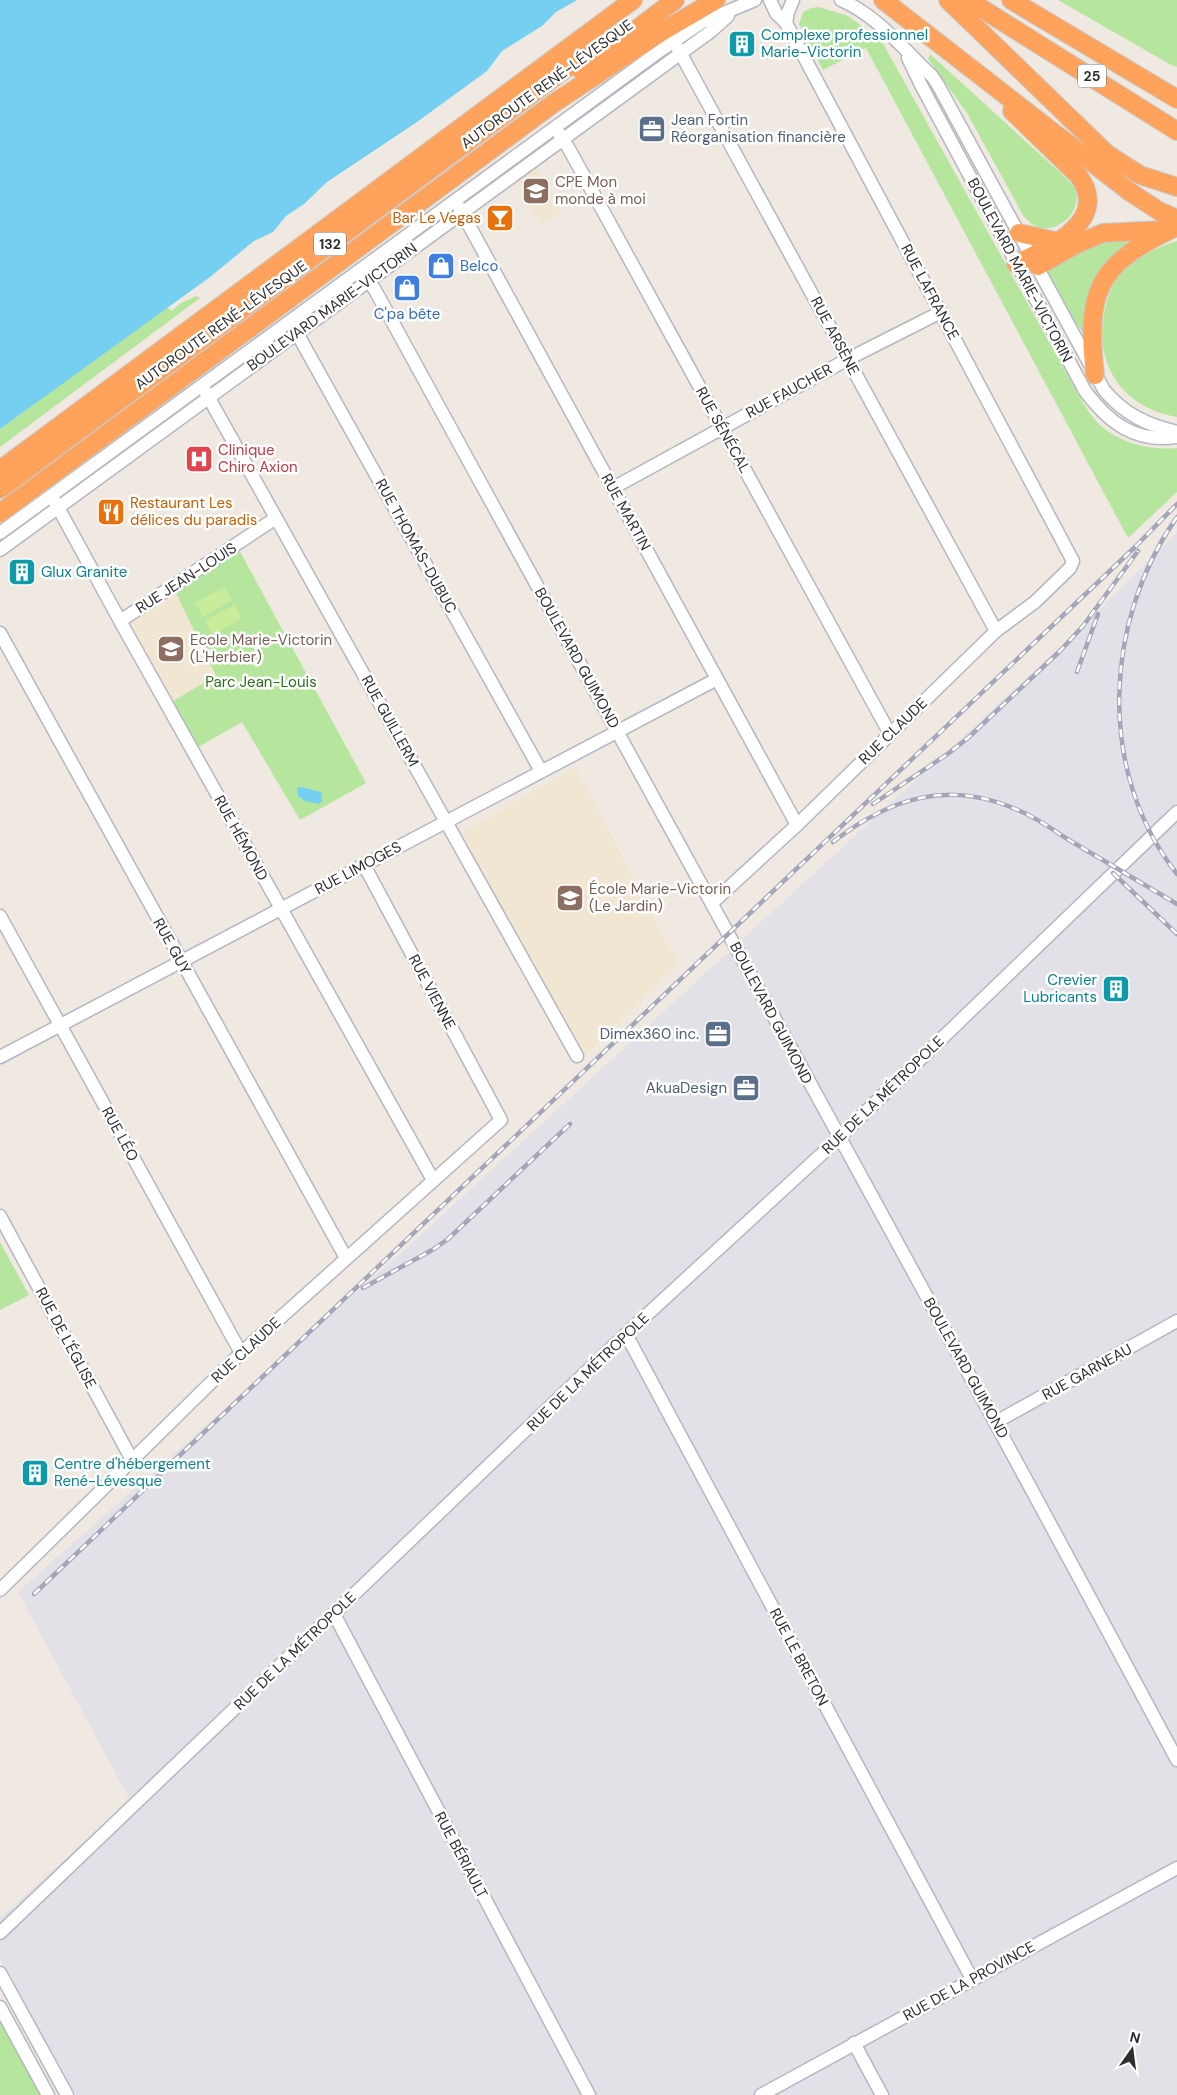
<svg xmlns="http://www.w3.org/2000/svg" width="1177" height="2095" font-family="'DM Sans',sans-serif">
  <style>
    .industrial { fill: #e3e1e8 }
    .education { fill: #f0e6d1 }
    .green { fill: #b6e59e }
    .pitch { fill: #c9ec9a }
    .water { fill: #75cff0 }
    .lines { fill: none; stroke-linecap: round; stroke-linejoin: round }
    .minor-casing { stroke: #b4b7c1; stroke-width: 15 }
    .highway-casing { stroke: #c9c9c9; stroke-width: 20 }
    .minor { stroke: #fff; stroke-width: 12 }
    .highway { stroke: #ffa35c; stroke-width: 18 }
    .rail-casing { stroke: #a3a6b8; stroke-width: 4.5 }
    .rail { stroke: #fff; stroke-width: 2.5; stroke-dasharray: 8; stroke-linecap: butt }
    .labels { text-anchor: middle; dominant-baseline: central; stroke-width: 5; stroke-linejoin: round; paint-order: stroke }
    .shield { fill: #fff; stroke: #6d6d6d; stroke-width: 1 }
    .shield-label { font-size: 14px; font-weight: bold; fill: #2e2e2e }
    .culture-label { font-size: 15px; fill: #0d838f; stroke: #fff; text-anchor: start }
    .street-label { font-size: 15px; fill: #2e2e2e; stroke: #fff }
    .service-label { font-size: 15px; fill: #4e5e75; stroke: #fff; text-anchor: end }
    .education-label { font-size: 15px; fill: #785e54; stroke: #fff; text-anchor: start }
    .food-label { font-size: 15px; fill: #c56008; stroke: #fff; text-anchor: end }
    .shop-label { font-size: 15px; fill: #366cbe; stroke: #fff; text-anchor: start }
    .health-label { font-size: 15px; fill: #be3a42; stroke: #fff; text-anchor: start }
    .park-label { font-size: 15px; fill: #2c6e1b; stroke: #fff }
  </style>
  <rect width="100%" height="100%" fill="#efe9e1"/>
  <path class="industrial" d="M1177,532v1563h-1102l-75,-136v-41l130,-118 -112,-208 394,-349 671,-617z"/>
  <g class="education">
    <path d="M536,168l26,45 -21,11 -24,-43z"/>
    <path d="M174,589l43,88 -49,27 -45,-83z"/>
    <path d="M575,767l103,197 -96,95 -120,-226z"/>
  </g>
  <g class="green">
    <path d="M1058,0h119v67l-4,-1z"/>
    <path d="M819,7l29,9 33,24 202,363c5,7 10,16 17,22 20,18 50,26 77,23v44l-49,46 -262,-490 -43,22 -24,-46 4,-12 8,-4z"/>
    <path d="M930,54l136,124c3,3 6,6 8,9 11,23 -15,47 -37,40 -5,-2 -9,-7 -13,-10l-57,-104 -39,-54z"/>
    <path d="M1138,237l-21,17 -31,57 -3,22 -16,-22 -20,-37v-4l48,-28z"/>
    <path d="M1177,241v176c-52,-8 -83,-51 -73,-102 2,-13 6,-28 15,-39 15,-18 36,-28 58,-35z"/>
    <path d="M196,296l4,2 -200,149v-18l167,-122 5,4 9,-8z"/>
    <path d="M238,548l128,235 -66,37 -58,-98 -49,28 -25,-46 48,-28 -42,-87z"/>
    <path d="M0,1242l29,53 -29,15z"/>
    <path d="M0,2015l43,80h-43z"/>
  </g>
  <g class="pitch">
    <path d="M224,587l8,13 -29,17 -8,-14z"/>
    <path d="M234,605l8,13 -29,17 -8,-14z"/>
  </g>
  <g class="water">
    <path d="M0,0h577l-21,12 -14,14 -40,25 -15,20 -70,51 -90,60 -23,22 -18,12 -13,16 -19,9 -44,36 -210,152z"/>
    <path d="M301,787l20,5 1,9 -3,3 -14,-3 -7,-5 -1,-8z"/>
  </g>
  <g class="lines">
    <g class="minor-casing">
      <g id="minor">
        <path d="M841,0c37,16 62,49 91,76l6,9 166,305c20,24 43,35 73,42"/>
        <path d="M786,23l2,-11 5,-12"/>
        <path d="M676,45l320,586"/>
        <path d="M908,58l13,27 164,306c24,32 50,52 92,46"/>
        <path d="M558,132l11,17 321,585"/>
        <path d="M459,207l338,618"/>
        <path d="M361,270l14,20c268,490 539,978 802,1470"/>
        <path d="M293,326l248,445"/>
        <path d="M205,391l372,665"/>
        <path d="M613,488l235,-129 93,-47"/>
        <path d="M55,502l69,126 309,552"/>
        <path d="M0,533l661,-483 41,-28 53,-22"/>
        <path d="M0,550l710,-518 18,-16"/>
        <path d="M120,621l156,-103"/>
        <path d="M0,633l346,625"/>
        <path d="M712,903l85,-78 199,-194 39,-29 35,-34 3,-7 -287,-538 -10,-10 -6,-13"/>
        <path d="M0,916l241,437"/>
        <path d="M0,1057l717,-378"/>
        <path d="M0,1216l132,244"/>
        <path d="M626,1334l346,645"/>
        <path d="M996,1422l181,-101"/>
        <path d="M0,1590l241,-237 260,-233 -137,-255"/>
        <path d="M334,1614l255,481"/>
        <path d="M0,1933l626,-599 200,-184 351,-338"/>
        <path d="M0,1973l67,122"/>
        <path d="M0,2007l48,88"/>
        <path d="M854,2043l28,52"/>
        <path d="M761,2095l416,-227"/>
      </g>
    </g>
    <g class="highway-casing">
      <g id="highway">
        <path d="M883,0l247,192 29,19 18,8"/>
        <path d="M948,0l159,154 33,21 37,12"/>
        <path d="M968,0l209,131"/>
        <path d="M1011,0l166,99"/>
        <path d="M582,71l93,-71"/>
        <path d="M1012,111l66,64c34,46 -29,73 -62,89"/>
        <path d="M1019,233l36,8"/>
        <path d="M1038,266l39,-22 26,-11 61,-3"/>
        <path d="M1095,375c-9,-82 1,-110 77,-146"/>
        <path d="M0,470l633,-470"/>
        <path d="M0,489l590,-438"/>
        <path d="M0,513l554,-410 109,-72 53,-31"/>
      </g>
    </g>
    <use href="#minor" class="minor"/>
    <use href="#highway" class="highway"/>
    <g class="rail-casing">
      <g id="rail">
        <path d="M1177,517c-73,104 -81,254 0,357"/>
        <path d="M1077,672l21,-58"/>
        <path d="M873,804l76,-51 19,-15 92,-87 23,-25 55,-75"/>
        <path d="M833,842c58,-45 117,-63 187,-31 17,7 33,19 49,29 36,21 72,43 108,64"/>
        <path d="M1113,873l64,61"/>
        <path d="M363,1288l71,-39 14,-10 122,-115"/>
        <path d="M34,1594l1101,-1047 42,-43"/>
      </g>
    </g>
    <use href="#rail" class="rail"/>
  </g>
  <defs>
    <g id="building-square" transform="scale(1.4375)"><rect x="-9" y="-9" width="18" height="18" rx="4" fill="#0f9aa8" stroke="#fff"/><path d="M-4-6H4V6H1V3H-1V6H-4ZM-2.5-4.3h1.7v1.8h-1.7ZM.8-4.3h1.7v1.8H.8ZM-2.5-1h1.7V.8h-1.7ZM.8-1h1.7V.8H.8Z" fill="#fff"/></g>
    <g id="office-square" transform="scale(1.4375)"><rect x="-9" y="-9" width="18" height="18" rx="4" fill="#5c6f8a" stroke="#fff"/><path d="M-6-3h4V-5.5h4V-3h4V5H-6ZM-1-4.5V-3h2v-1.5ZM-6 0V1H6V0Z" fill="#fff"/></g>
    <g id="school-square" transform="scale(1.4375)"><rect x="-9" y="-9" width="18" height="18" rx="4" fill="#8d6e63" stroke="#fff"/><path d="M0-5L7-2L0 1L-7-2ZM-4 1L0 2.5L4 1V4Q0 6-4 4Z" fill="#fff"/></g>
    <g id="bar-square" transform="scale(1.4375)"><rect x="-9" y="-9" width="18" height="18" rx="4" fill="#e8710a" stroke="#fff"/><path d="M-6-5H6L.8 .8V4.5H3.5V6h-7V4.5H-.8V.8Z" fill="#fff"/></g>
    <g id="shop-square" transform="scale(1.4375)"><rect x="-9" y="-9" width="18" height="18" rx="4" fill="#3f7fe0" stroke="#fff"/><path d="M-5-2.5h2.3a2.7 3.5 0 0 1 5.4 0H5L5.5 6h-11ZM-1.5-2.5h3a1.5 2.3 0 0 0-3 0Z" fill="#fff"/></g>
    <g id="hospital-square" transform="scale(1.4375)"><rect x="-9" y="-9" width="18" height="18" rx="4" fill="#e0444e" stroke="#fff"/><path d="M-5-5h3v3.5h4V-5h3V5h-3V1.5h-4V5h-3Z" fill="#fff"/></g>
    <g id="restaurant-square" transform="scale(1.4375)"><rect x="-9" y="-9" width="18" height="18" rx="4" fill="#e8710a" stroke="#fff"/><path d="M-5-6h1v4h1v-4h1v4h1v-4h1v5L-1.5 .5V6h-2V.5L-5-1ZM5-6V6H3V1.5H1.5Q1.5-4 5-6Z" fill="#fff"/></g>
  </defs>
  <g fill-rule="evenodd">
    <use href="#building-square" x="742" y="44"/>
    <use href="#office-square" x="652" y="129"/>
    <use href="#school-square" x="536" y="191"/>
    <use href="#bar-square" x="500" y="218"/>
    <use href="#shop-square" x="441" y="266"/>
    <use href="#shop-square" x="407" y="288"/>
    <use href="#hospital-square" x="199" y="459"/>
    <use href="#restaurant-square" x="111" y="512"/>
    <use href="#building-square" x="22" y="572"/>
    <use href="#school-square" x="171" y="649"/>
    <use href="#school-square" x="570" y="898"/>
    <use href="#building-square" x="1116" y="989"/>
    <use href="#office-square" x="718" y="1034"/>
    <use href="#office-square" x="746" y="1088"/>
    <use href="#building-square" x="35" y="1473"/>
  </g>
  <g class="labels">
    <g class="shield">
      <rect x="1078" y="64.5" width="28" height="23" rx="4"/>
      <rect x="314" y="232.5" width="32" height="23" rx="4"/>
    </g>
    <g class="shield-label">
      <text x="1092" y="76">25</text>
      <text x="330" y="244">132</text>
    </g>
    <g class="culture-label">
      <text x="761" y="35">Complexe professionnel<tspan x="761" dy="17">Marie-Victorin</tspan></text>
      <text x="41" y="572">Glux Granite</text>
      <text x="1097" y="980" text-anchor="end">Crevier<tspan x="1097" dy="17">Lubricants</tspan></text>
      <text x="54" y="1464">Centre d'hébergement<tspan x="54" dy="17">René-Lévesque</tspan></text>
    </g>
    <g class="street-label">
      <text transform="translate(547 84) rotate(-36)">AUTOROUTE RENÉ-LÉVESQUE</text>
      <text transform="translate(1020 270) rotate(62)">BOULEVARD MARIE-VICTORIN</text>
      <text transform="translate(930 292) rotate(62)">RUE LAFRANCE</text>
      <text transform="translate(332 307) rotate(-36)">BOULEVARD MARIE-VICTORIN</text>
      <text transform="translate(221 325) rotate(-36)">AUTOROUTE RENÉ-LÉVESQUE</text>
      <text transform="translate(835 336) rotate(62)">RUE ARSÈNE</text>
      <text transform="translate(789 391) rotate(-29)">RUE FAUCHER</text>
      <text transform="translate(723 430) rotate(61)">RUE SÉNÉCAL</text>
      <text transform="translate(626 512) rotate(61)">RUE MARTIN</text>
      <text transform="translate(416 546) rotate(61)">RUE THOMAS-DUBUC</text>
      <text transform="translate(186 578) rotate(-33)">RUE JEAN-LOUIS</text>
      <text transform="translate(577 658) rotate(61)">BOULEVARD GUIMOND</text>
      <text transform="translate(390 721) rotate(61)">RUE GUILLERM</text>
      <text transform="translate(893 731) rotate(-44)">RUE CLAUDE</text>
      <text transform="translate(241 838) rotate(61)">RUE HÉMOND</text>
      <text transform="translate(358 868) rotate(-28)">RUE LIMOGES</text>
      <text transform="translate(172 946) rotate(61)">RUE GUY</text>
      <text transform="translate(432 992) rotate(62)">RUE VIENNE</text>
      <text transform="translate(771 1013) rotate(62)">BOULEVARD GUIMOND</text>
      <text transform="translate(883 1095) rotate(-44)">RUE DE LA MÉTROPOLE</text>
      <text transform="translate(120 1134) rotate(61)">RUE LÉO</text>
      <text transform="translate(66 1338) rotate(62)">RUE DE L'ÉGLISE</text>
      <text transform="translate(246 1350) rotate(-43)">RUE CLAUDE</text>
      <text transform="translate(966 1368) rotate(61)">BOULEVARD GUIMOND</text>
      <text transform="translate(588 1372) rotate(-44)">RUE DE LA MÉTROPOLE</text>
      <text transform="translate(1087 1372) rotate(-29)">RUE GARNEAU</text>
      <text transform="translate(295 1651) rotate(-44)">RUE DE LA MÉTROPOLE</text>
      <text transform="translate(799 1657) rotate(62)">RUE LE BRETON</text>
      <text transform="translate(461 1855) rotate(62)">RUE BÉRIAULT</text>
      <text transform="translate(969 1981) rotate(-29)">RUE DE LA PROVINCE</text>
    </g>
    <g class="service-label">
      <text x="671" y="120" text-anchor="start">Jean Fortin<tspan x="671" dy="17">Réorganisation financière</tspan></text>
      <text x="699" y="1034">Dimex360 inc.</text>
      <text x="727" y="1088">AkuaDesign</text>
    </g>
    <g class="education-label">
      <text x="555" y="182">CPE Mon<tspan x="555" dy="17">monde à moi</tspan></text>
      <text x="190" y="640">Ecole Marie-Victorin<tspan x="190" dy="17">(L'Herbier)</tspan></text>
      <text x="589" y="889">École Marie-Victorin<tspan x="589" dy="17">(Le Jardin)</tspan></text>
    </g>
    <g class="food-label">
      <text x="481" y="218">Bar Le Vegas</text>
      <text x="130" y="503" text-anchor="start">Restaurant Les<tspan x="130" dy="17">délices du paradis</tspan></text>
    </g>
    <g class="shop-label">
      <text x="460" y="266">Belco</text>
      <text x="407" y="314" text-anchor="middle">C'pa bête</text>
    </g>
    <g class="health-label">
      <text x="218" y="450">Clinique<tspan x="218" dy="17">Chiro Axion</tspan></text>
    </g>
    <g class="park-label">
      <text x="261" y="682">Parc Jean-Louis</text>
    </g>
  </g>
  <g transform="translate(1132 2050) rotate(14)" stroke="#ffffff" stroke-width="4" paint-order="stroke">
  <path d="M0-4L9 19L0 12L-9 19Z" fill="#2e2e2e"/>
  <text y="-8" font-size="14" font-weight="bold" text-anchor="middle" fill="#2e2e2e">N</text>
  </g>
</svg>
